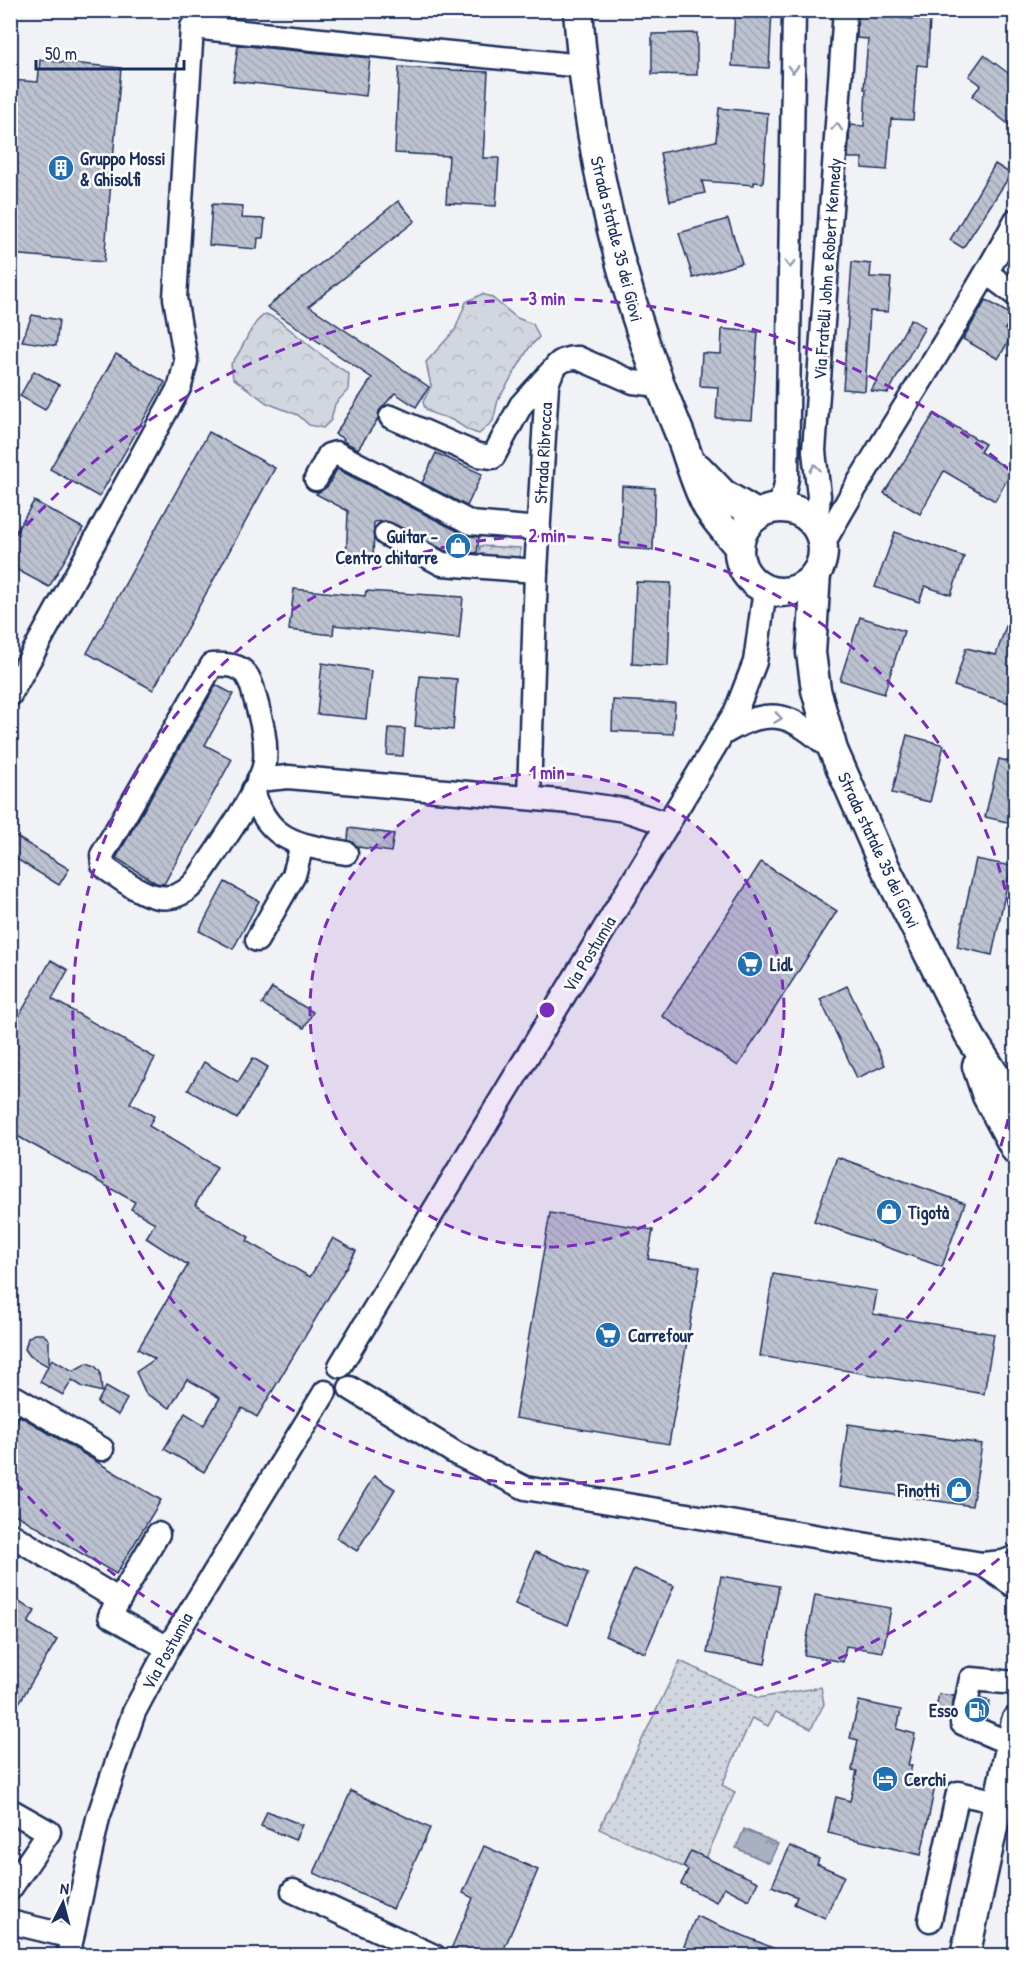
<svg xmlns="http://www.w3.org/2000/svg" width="1026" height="1966" font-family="'Patrick Hand',sans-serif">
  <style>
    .green { fill: url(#green-dots); stroke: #76829e; stroke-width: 1.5 }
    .forest { fill: url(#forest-crowns); stroke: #76829e; stroke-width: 1.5 }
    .water { fill: url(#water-ripples); stroke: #707c9a; stroke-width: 1.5 }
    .building { fill: url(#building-back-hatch); stroke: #1b2f5e; stroke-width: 1.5 }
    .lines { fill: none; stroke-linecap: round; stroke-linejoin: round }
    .minor-casing { stroke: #1b2f5e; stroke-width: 27 }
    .major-casing { stroke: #1b2f5e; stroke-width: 33 }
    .minor { stroke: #fff; stroke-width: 22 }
    .major { stroke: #fff; stroke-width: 28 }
    .oneway { stroke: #8d97ae }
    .ring { fill: none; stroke: #7b2cbf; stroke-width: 3; stroke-dasharray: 10 8 }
    .labels { text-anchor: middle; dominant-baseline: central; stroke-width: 5; stroke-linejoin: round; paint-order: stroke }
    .poi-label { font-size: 18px; font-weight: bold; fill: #1b2f5e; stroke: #fff; text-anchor: start }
    .street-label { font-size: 18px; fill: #1b2f5e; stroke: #fff }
    .centre { fill: #7b2cbf; stroke: #fff; stroke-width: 3 }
    .ring-label { font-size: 18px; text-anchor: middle; font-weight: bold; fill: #7b2cbf; stroke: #fff; stroke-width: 5; stroke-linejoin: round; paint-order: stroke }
  </style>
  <defs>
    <pattern id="green-dots" width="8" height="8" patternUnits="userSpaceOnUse" patternTransform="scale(1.5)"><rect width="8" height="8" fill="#d2d6df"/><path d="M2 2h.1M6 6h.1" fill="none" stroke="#b4b8c2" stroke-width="1.8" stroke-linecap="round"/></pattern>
    <pattern id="forest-crowns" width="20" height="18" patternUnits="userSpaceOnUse" patternTransform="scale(1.5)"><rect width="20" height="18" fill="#d2d6df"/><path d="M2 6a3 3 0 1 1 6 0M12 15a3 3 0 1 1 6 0" fill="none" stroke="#b4b8c2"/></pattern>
    <pattern id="water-ripples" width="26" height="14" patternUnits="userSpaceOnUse" patternTransform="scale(1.5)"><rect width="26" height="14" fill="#a8b0c2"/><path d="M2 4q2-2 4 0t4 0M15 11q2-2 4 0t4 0" fill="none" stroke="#8890a1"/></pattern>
    <pattern id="building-back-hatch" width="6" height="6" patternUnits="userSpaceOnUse" patternTransform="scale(1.5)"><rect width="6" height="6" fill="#bcc2d0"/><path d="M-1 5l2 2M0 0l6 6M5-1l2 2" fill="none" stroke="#a1a7b5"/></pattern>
  </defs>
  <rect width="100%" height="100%" fill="#f1f2f5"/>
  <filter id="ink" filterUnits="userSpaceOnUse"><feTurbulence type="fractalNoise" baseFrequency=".0167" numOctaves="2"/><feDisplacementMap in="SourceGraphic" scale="12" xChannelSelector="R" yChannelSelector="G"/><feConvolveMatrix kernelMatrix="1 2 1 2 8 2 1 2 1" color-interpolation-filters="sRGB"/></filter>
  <g filter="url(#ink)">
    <g class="green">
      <path d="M480,546l40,2v16h-42z"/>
      <path d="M680,1661l78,37 63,-11 3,17 -13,25 -35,-17 -8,14 -16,-8 -30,67 13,7 -29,66 -15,-7 -8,16 -84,-38z"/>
    </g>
    <g class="forest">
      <path d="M482,294l9,3 26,21 16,6 6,13 -10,11 -31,52 -5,21 -14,13c-16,-4 -17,-10 -29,-15 -11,-5 -24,-3 -27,-17l8,-16 -5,-24 29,-32 11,-28z"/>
      <path d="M266,314l12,6 51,41 20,13 -1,16 -13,14 -4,16 -8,8 -14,-3 -11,-10 -31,-12 -34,-25 -2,-14c13,-14 18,-41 35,-50z"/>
    </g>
    <path class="water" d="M744,1829l34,15 -9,19 -33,-15z"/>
    <g class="building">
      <path d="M735,10h37l-3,58 -37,-2z"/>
      <path d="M858,10h44v8l28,2 -3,46 -10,-1 -4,55 -22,-1 -4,51 -25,-2v-10h-14l2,-33 14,1 2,-37h-2l4,-50 -11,-1z"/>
      <path d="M697,33v42l-45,-1v-40z"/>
      <path d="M238,45l132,13 -4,38 -133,-15z"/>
      <path d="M984,55l32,24v51l-44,-34 9,-11 -12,-9z"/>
      <path d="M40,60l81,8 -17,194 -94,-8v-174l28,2z"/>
      <path d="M399,67l89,5 -5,86h16l-3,48 -50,-3 3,-47 -54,-3z"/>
      <path d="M719,108l49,5 -5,70 -9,-1v3l-52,-4 3,12 -35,8 -10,-48 56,-12z"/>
      <path d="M995,164l16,10 -48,74 -13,-8z"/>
      <path d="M398,201l17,20 -106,85 120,81 -13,20 -21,-14 -16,18 -1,8 -20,30 -15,-8 1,-2 -9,-5 37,-56 -105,-71z"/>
      <path d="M212,204l31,2 -1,12 23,1 -2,19h-5l-1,11 -48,-4z"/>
      <path d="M728,219l14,44 -49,15 -14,-45z"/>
      <path d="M852,262l19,2 -1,13 21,1 -3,34 -18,-1 -5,80 -22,-2z"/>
      <path d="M986,300l27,16 -8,13 8,5 -15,25 -35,-20z"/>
      <path d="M32,315l27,5 -3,26 -34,-5z"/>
      <path d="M911,319l14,8 -37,66 -17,-2z"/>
      <path d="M722,329l36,3 -6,88 -36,-2 2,-31 -18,-1 2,-33 19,1z"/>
      <path d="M116,354l49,28 -66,115 -49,-28z"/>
      <path d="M34,371l25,14 -14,25 -25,-14z"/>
      <path d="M934,414l51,30 -5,8 32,19 -17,30 -51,-30 -24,43 -36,-21z"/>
      <path d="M209,432l66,36 -122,222 -66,-37z"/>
      <path d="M436,453l46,21 -15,32 -45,-23z"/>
      <path d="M337,469l128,66 14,2 -2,16 -31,-2 -61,-30 -11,1 -1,42h-27l2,-53 -32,-17 12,-8z"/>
      <path d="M622,486l33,2 -2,62 -33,-2z"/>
      <path d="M34,501l49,27 -34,59 -39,-21v-24z"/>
      <path d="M895,532l69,25 -13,38 -26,-9 -6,16 -44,-15z"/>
      <path d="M636,582l35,1 -3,83 -36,-2z"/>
      <path d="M294,589l71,7 1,-5 97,6 -4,42 -125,-14 -1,10 -44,-5z"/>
      <path d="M1013,606h3v99l-62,-19 12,-38 30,7z"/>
      <path d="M860,617l44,14 -20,63 -44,-14z"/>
      <path d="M322,663l49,8 -5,48 -49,-5z"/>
      <path d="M420,676l37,3 -4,51 -38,-4z"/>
      <path d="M216,685l17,9 -28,51 27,14 -68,125 -8,-1 -40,-25z"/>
      <path d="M613,700l62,3 -2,31 -61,-3z"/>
      <path d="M389,728l16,1 -2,27 -16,-1z"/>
      <path d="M907,735l37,10 -14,57 -38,-9z"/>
      <path d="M999,759l17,4v61l-31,-7z"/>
      <path d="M349,828l45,6 -3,18 -33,-5 -10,-7z"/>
      <path d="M10,833l59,36 -10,16 -49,-30z"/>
      <path d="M976,859l35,7 -19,89 -35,-8z"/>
      <path d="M761,862l76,49 -99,155 -76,-50z"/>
      <path d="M225,882l34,19 -26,48 -34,-18z"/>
      <path d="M51,960l17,10 -16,29 103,59 -25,45 24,13 -5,10 68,41 -22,38 54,32 -2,4 63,36 23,-39 23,13 -99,166 -15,-9 -38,64 -40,-23 21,-36 19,12 16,-27 -33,-19 -17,29 -24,-14 -10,-22 19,-13 -17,-10 50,-84 -42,-27 9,-15 -24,-14 4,-7 -125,-70v-100z"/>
      <path d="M847,986l38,79 -28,13 -37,-79z"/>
      <path d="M272,988l41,24 -9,16 -42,-24z"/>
      <path d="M253,1058l15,9 -31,52 -49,-29 16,-28 34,20z"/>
      <path d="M837,1157l128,46 -23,64 -128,-46z"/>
      <path d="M550,1213l103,17 -5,29 52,8 -31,177 -154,-26z"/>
      <path d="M773,1274l104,17 -4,23 121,20 -10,60 -224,-38z"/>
      <path d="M34,1334h9l6,6v25l3,-6 21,12 14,-8 8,3 5,6 2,20 -19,-5 -11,-7 -9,15 -23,-13 8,-16 -18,-10 -5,-7 3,-11z"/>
      <path d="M106,1387l21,12 -9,16 -21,-12z"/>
      <path d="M20,1416l141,84 -45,74 -106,-63v-81z"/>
      <path d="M848,1424l134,20 -10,62 -133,-19z"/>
      <path d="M374,1476l21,13 -38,62 -21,-13z"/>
      <path d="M535,1552l53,21 -20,52 -53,-21z"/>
      <path d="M634,1569l40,17 -29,67 -40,-17z"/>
      <path d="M721,1576l58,10 -14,78 -58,-11z"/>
      <path d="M815,1595l76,13 -8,44 -37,-6 -3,16 -39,-7z"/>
      <path d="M10,1597l25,14 -7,12 29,17 -47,78z"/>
      <path d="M939,1694l15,2 -3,16 -15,-4z"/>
      <path d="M981,1699l9,2 -4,18 -9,-4z"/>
      <path d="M859,1701l42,9 -4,19 18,5 -7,31h4l-3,13 26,8 -14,69 -93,-22 8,-36 14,4 7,-30 -5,-1 6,-30 -8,-2z"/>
      <path d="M351,1791l79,37 -37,81 -79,-36z"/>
      <path d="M267,1811l35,14 -7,15 -34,-14z"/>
      <path d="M484,1846l54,24 -37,86h-53l25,-58 -10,-5z"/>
      <path d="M790,1846l29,13 -2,5 27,12 -19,42 -31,-14 3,-7 -25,-11z"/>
      <path d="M691,1851l67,31 -9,18 -25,-13 -8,15 -35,-18 7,-14 -5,-3z"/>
      <path d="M696,1916l94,39v1h-110z"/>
    </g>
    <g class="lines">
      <g class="minor-casing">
        <g id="minor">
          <path d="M987,273l29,22"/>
          <path d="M391,417l87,38 15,2 28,-52 30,-33"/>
          <path d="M316,479l13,-24 7,-2 135,70 68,6"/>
          <path d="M776,508l8,-15 3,-15 7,-468"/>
          <path d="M816,526l3,-30 -5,-45 31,-441"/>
          <path d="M386,534l56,30 94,7"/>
          <path d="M823,544c61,-110 133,-213 193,-324"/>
          <path d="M212,665c26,-2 36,3 42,29 6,22 13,44 11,67 -2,26 -52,94 -68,119 -29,35 -60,10 -89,-10l-5,-5 -1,-10z"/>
          <path d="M10,695l170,-309 6,-25 -11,-63 17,-271 390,39"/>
          <path d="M724,733c50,-29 67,-18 109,17"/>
          <path d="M258,780l30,-3 282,25 55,8 43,14"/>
          <path d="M253,790c14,52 46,55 93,63"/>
          <path d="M529,797l7,-226 11,-186c5,-17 12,-28 31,-27l55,24 26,3"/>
          <path d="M257,940l37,-65 8,-30"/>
          <path d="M340,1366l396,-655 19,-49 10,-73"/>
          <path d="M350,1388l107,66 68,34 457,76 21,-2 13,-5"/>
          <path d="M10,1407l6,-9 86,51"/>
          <path d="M10,1534l109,66 39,-66"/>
          <path d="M982,1564l34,23"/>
          <path d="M119,1600l-9,16 58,32"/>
          <path d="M1011,1744l-49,-21 9,-44 45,4"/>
          <path d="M10,1810l39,22 -39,57"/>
          <path d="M293,1891l141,65"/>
          <path d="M930,1920l28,-127 40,9"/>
          <path d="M10,1922l62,15"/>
          <path d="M68,1956l30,-138 36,-106 34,-64 157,-256"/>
        </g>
      </g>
      <g class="major-casing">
        <g id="major">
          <path d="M578,10c10,146 44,287 101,422 10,25 16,53 29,76 9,14 21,27 31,39"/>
          <path d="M698,468l25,26 35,21"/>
          <circle cx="781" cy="550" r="42"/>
          <path d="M816,573l-5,80 5,37 17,60 46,105 92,183 45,70"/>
          <path d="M977,1066l10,30 29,54"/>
          <path d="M965,1956l51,-235"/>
        </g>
      </g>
      <use href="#minor" class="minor"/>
      <use href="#major" class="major"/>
    </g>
    <defs><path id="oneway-chevron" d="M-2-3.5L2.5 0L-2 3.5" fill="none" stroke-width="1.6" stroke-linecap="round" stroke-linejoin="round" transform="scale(1.5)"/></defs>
    <g class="oneway">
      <use href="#oneway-chevron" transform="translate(793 69) rotate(91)"/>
      <use href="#oneway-chevron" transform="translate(837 127) rotate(-86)"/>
      <use href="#oneway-chevron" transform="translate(790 264) rotate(91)"/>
      <use href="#oneway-chevron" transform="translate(815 468) rotate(-97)"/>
      <use href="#oneway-chevron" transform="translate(778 718) rotate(8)"/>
    </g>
  </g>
  <circle cx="547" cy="1010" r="237" fill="#7b2cbf" fill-opacity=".12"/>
  <g class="ring">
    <circle cx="547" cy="1010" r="237"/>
    <path d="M1015 1084A474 474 0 1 1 1015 936"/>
    <path d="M1013 1547A711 711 0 0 1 14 1481M14 539A711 711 0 0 1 1013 473"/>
  </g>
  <defs>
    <g id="building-disc" transform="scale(1.35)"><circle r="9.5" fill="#1f6fb2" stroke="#fff"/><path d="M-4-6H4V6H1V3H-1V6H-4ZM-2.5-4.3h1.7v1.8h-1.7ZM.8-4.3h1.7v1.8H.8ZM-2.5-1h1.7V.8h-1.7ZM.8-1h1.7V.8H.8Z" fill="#fff"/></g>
    <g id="shop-disc" transform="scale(1.35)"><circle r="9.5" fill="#1f6fb2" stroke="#fff"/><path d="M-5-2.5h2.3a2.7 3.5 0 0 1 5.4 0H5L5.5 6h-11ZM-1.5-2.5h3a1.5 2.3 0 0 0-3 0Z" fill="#fff"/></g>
    <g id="supermarket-disc" transform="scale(1.35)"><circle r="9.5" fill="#1f6fb2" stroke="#fff"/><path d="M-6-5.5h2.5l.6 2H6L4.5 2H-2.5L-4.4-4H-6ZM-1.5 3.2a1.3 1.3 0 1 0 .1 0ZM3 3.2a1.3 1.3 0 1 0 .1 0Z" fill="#fff"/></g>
    <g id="fuel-disc" transform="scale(1.35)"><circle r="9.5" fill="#1f6fb2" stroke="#fff"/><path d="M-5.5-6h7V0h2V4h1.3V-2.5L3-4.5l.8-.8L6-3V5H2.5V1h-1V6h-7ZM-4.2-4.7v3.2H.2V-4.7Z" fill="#fff"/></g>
    <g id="hotel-disc" transform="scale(1.35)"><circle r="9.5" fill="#1f6fb2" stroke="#fff"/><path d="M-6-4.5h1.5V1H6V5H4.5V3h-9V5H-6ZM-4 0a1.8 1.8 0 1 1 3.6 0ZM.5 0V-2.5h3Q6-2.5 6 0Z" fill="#fff"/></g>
  </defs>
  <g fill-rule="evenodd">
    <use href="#building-disc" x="61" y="168"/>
    <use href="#shop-disc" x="458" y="546"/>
    <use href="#supermarket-disc" x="750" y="964"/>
    <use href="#shop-disc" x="889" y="1212"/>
    <use href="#supermarket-disc" x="608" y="1335"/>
    <use href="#shop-disc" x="959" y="1490"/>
    <use href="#fuel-disc" x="977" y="1710"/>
    <use href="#hotel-disc" x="885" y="1779"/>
  </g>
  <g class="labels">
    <g class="poi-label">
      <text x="80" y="158">Gruppo Mossi<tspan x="80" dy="21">&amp; Ghisolfi</tspan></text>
      <text x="438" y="536" text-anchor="end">Guitar -<tspan x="438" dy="21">Centro chitarre</tspan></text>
      <text x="770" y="964">Lidl</text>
      <text x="908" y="1212">Tigotà</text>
      <text x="628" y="1335">Carrefour</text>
      <text x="940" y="1490" text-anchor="end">Finotti</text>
      <text x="958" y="1710" text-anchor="end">Esso</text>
      <text x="904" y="1779">Cerchi</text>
    </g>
    <g class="street-label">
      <text transform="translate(617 239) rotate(76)">Strada statale 35 dei Giovi</text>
      <text transform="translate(827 269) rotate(-86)">Via Fratelli John e Robert Kennedy</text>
      <text transform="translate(543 453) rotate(-87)">Strada Ribrocca</text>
      <text transform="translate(879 850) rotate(65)">Strada statale 35 dei Giovi</text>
      <text transform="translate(589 954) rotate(-59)">Via Postumia</text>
      <text transform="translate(167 1651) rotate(-61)">Via Postumia</text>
    </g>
  </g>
  <circle cx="547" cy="1010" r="9" class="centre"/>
  <g class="ring-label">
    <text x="547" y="305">3 min</text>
    <text x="547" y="542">2 min</text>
    <text x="547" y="779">1 min</text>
  </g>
  <rect width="1026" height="1966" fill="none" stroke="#fff" stroke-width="36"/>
  <rect x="18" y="18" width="990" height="1930" fill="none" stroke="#1b2f5e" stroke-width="2" filter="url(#ink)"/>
  <g transform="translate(63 1903) rotate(6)" stroke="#ffffff" stroke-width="4.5" paint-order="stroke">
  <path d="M0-4.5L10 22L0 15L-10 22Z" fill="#1b2f5e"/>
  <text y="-9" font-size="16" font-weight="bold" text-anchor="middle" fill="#1b2f5e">N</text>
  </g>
  <path d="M36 60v9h148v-9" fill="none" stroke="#1b2f5e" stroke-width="3"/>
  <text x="45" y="60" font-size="18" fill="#1b2f5e" stroke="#ffffff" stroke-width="4.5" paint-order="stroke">50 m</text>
</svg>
